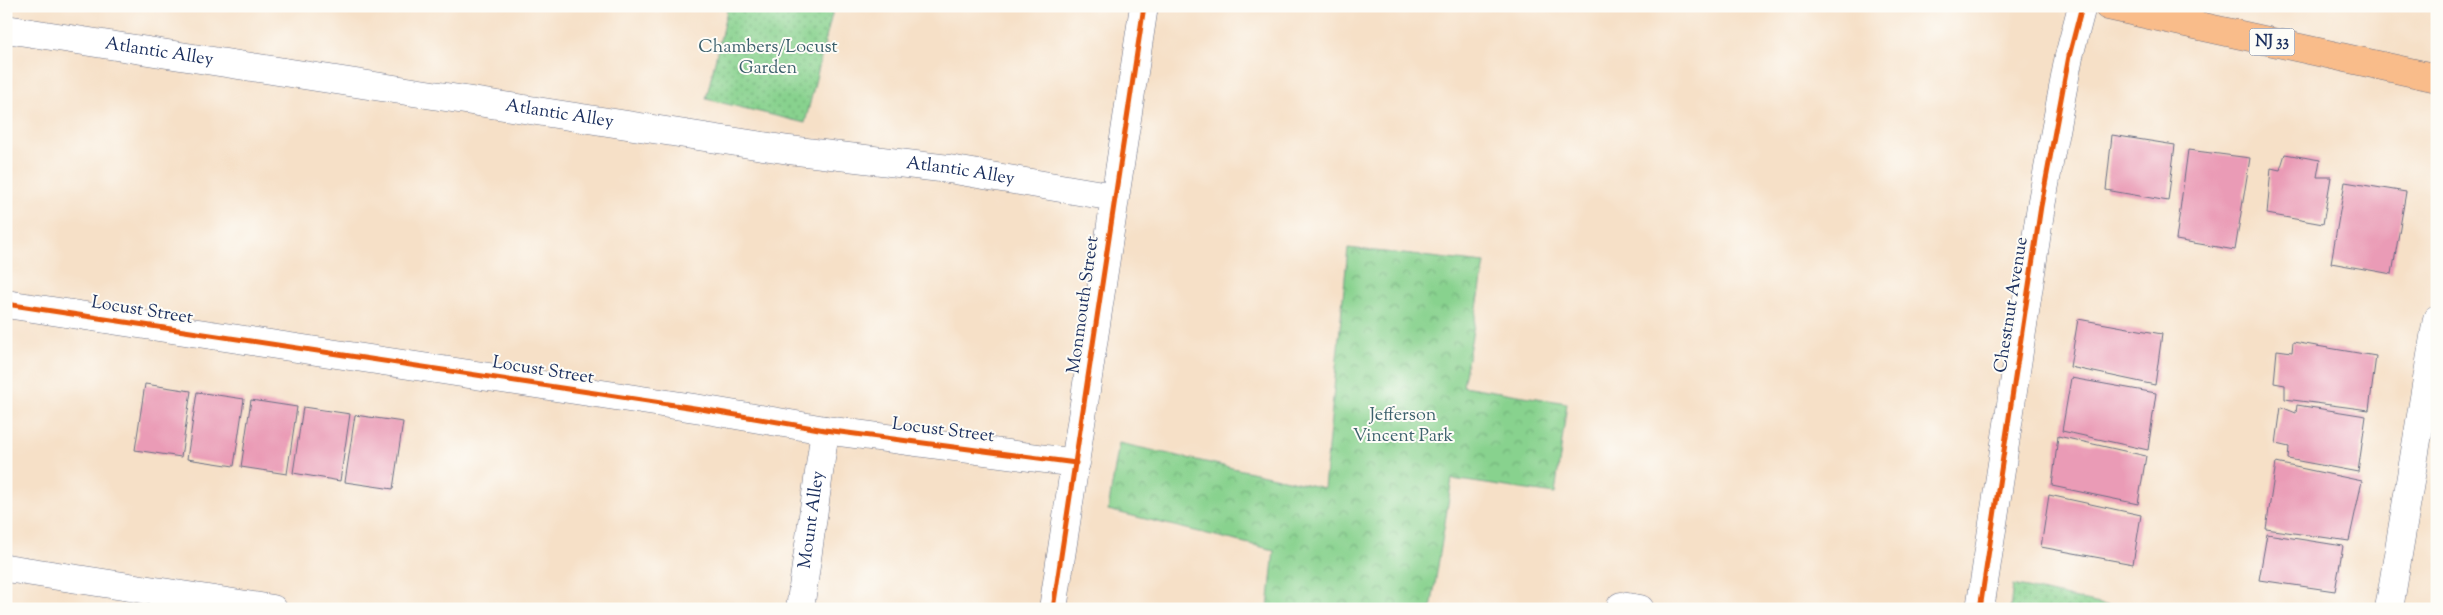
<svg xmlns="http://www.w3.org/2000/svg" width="2443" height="615" font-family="'Sorts Mill Goudy',serif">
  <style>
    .park { fill: url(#park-crowns); stroke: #528076 }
    .garden { fill: url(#garden-dots); stroke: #528076 }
    .building { fill: #ea9bb6 }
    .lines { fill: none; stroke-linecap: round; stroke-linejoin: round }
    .minor-casing { stroke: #686d83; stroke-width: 29 }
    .major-casing { stroke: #686d83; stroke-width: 29 }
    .minor { stroke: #fff; stroke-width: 28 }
    .major { stroke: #f9bc8a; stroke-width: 28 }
    .cycleway-casing { stroke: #fdfcf7; stroke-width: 8 }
    .cycleway { stroke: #e8590c; stroke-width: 5 }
    .labels { text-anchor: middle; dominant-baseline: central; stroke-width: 4; stroke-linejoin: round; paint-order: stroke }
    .shield { fill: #fdfcf7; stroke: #5f6c8c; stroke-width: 1 }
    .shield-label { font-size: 16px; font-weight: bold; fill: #1b2f5e }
    .park-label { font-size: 18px; fill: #3c606c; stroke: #fdfcf7 }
    .street-label { font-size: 18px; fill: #1b2f5e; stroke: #fdfcf7 }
  </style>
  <defs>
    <pattern id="park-crowns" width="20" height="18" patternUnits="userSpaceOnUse" patternTransform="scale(1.25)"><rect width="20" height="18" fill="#88d28e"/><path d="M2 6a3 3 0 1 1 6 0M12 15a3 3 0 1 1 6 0" fill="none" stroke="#6eab77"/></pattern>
    <pattern id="garden-dots" width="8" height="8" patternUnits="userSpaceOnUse" patternTransform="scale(1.25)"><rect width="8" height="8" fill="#88d28e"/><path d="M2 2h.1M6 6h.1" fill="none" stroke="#6eab77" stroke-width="1.8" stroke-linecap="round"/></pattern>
  </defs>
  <rect width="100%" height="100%" fill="#fdfcf7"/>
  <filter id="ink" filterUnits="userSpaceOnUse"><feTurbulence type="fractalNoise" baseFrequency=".02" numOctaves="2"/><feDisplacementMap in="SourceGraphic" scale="10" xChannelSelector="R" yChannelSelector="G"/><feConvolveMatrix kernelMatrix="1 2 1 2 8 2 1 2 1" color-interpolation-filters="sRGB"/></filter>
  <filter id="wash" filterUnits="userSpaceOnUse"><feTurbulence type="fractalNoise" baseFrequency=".0096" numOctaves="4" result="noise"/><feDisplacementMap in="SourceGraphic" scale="20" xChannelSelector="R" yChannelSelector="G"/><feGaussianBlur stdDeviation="1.12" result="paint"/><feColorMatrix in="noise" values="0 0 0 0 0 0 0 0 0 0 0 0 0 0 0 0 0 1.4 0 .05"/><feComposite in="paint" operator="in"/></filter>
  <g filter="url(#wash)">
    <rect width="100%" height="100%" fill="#f6e0c7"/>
    <path class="park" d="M1348,248l137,15 -22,123 104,17 -12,91 -103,-15 -21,130h-163l6,-59 -166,-40 11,-67 205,45z"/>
    <g class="garden">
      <path d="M728,6h106l-29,117 -99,-24z"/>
      <path d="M2013,585l110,24h-113z"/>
    </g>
    <g id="blocks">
      <g class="building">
        <path d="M2112,135l63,10 -7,56 -62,-11z"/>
        <path d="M2188,150l62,8 -15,92 -59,-10z"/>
        <path d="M2285,154l35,6 -3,17h14l-8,47 -56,-10 4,-46 9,2z"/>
        <path d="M2345,182l61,10 -14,82 -61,-11z"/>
        <path d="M2078,319l84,15 -7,51 -85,-18z"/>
        <path d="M2293,342l83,14 -7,54 -84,-11v-14l-11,-2 3,-33 15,2z"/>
        <path d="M2071,378l85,15 -8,57 -86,-19z"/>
        <path d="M145,384l46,7 -10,66 -46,-7z"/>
        <path d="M197,392l47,7 -10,67 -47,-7z"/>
        <path d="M251,400l46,7 -10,67 -46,-7z"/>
        <path d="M2297,405l69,11 -8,56 -70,-13 1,-12 -13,-3 5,-37 15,6z"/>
        <path d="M303,407l47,7 -10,67 -47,-8z"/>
        <path d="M355,415l48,7 -10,67 -48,-7z"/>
        <path d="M2058,436l88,20 -8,48 -86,-18z"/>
        <path d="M2276,463l86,18 -13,60 -83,-12z"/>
        <path d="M2049,495l92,20 -8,49 -92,-17z"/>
        <path d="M2267,534l76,12 -8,45 -76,-11z"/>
      </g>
    </g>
  </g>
  <g filter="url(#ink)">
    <use href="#blocks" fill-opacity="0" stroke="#686d83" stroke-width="1"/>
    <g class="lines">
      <g class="minor-casing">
        <g id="minor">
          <path id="s1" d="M6,29l783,121 160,19 165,28"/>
          <path d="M6,304l695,105 124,21 251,33"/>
          <path d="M6,568l267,41"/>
          <path d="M1621,606l19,3"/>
          <path id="s2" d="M800,609l25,-179"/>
          <path d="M1053,609l91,-603"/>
          <path d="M1980,609l61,-403 28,-150 13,-50"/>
          <path d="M2389,609l48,-290"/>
        </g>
      </g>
      <g class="major-casing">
        <path id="major" d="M2108,6l329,72"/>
      </g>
      <use href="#minor" class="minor"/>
      <use href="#major" class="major"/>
      <g class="cycleway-casing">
        <g id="cycleway">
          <path d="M6,304l695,105 124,21 251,33"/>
          <path d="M1053,609l91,-603"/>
          <path d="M1980,609l61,-403 28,-150 13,-50"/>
        </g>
      </g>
      <use href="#cycleway" class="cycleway"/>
    </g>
  </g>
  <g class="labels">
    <rect class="shield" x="2249.5" y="28.5" width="45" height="27" rx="4"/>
    <g class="shield-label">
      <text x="2272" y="42">NJ 33</text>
    </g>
    <g class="park-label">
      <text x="768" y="48">Chambers/Locust<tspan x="768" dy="21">Garden</tspan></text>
      <text x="1403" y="416">Jefferson<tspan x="1403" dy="21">Vincent Park</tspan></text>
    </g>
    <g class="street-label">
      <text stroke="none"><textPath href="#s1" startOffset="155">Atlantic Alley</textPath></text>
      <text stroke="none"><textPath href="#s1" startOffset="560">Atlantic Alley</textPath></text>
      <text stroke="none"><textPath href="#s1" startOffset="965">Atlantic Alley</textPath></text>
      <text transform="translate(1084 305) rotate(-82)">Monmouth Street</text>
      <text transform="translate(2012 305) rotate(-81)">Chestnut Avenue</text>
      <text transform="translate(142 311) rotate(9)">Locust Street</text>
      <text transform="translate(543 371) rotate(9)">Locust Street</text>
      <text transform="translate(943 431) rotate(7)">Locust Street</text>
      <text stroke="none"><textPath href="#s2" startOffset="90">Mount Alley</textPath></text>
    </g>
  </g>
  <rect width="2443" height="615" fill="none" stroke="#fdfcf7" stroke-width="25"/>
</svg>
